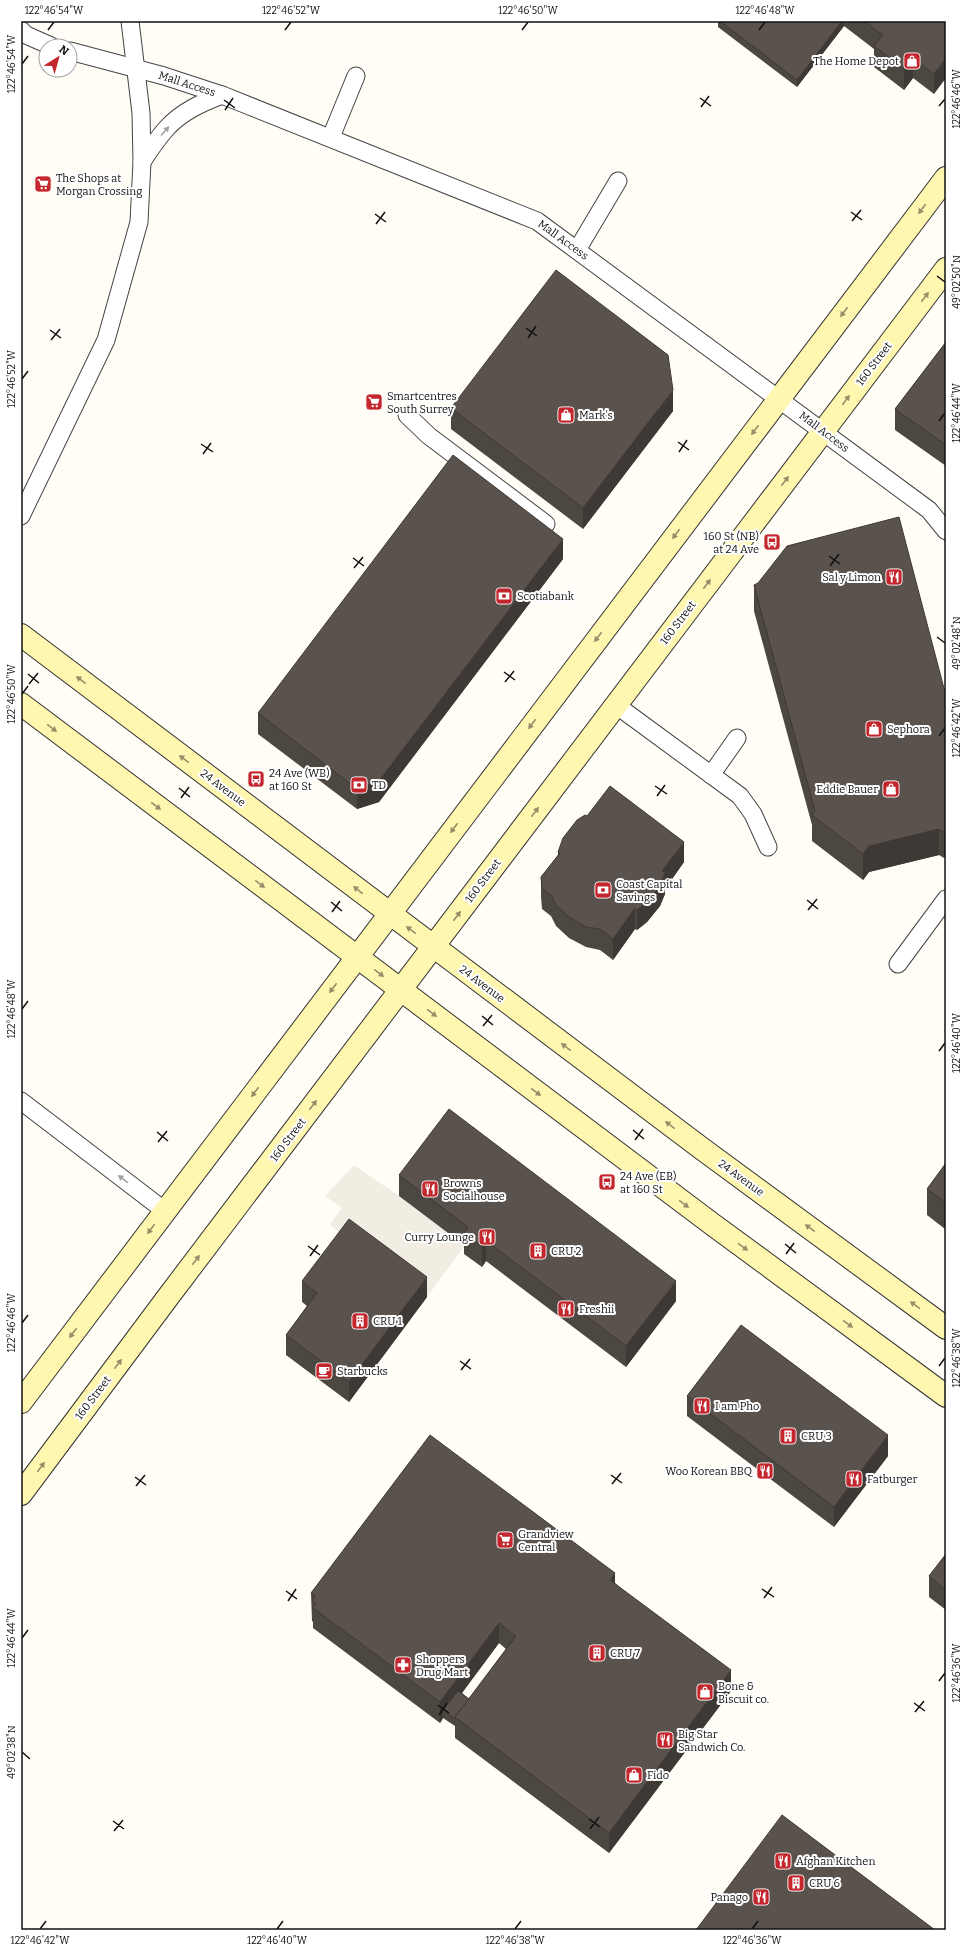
<svg xmlns="http://www.w3.org/2000/svg" width="967" height="1951" font-family="Bitter,serif">
  <style>
    .plaza { fill: #f1ede2 }
    .lines { fill: none; stroke-linecap: round; stroke-linejoin: round }
    .lane-casing { stroke: #444; stroke-width: 19 }
    .secondary-casing { stroke: #333; stroke-width: 24 }
    .lane { stroke: #fff; stroke-width: 17 }
    .secondary { stroke: #fff6b0; stroke-width: 22 }
    .wall { fill: #4d4742; fill-rule: evenodd }
    .shaded-wall { fill: #3f3936 }
    .building { fill: #5a524d; stroke: #3f3936 }
    .oneway { fill: #a0a0a0 }
    .oneway2 { fill: #948f68 }
    .ticks { fill: none; stroke: #111; stroke-width: 1.5 }
    .labels { text-anchor: middle; dominant-baseline: central; stroke-width: 4; stroke-linejoin: round; paint-order: stroke }
    .poi-label { font-size: 11px; fill: #111; stroke: #fff; text-anchor: start }
    .street-label { font-size: 11px; fill: #111; stroke: #fff }
    .neatline { fill: none; stroke: #111; stroke-width: 1.5 }
    .ticks-label { font-size: 10px; text-anchor: middle; fill: #111 }
  </style>
  <rect width="100%" height="100%" fill="#fffdf5"/>
  <path class="plaza" d="M354,1165l45,31 66,49 -38,52 -97,-72 12,-17 -17,-12z"/>
  <g class="lines">
    <g class="lane-casing">
      <g id="lane">
        <path d="M21,30l5,5 25,11"/>
        <path d="M70,51l94,25 58,19 315,126 392,289 17,21"/>
        <path d="M331,137l25,-61"/>
        <path d="M142,162c7,-11 15,-23 24,-33 15,-17 35,-26 56,-34"/>
        <path d="M577,250l41,-69"/>
        <path d="M407,415l22,21 117,88"/>
        <path d="M21,516l85,-176 33,-118 3,-60 -1,-49 -11,-92"/>
        <path d="M616,705l124,91 13,18 15,33"/>
        <path d="M711,775l26,-37"/>
        <path d="M898,964l48,-65"/>
        <path d="M21,1101l144,110"/>
      </g>
    </g>
    <g class="secondary-casing">
      <g id="secondary">
        <path d="M21,635l680,513 245,180"/>
        <path d="M21,704l691,520 234,172"/>
        <path d="M21,1402l925,-1224"/>
        <path d="M21,1494l147,-197 778,-1028"/>
      </g>
    </g>
    <use href="#lane" class="lane"/>
    <use href="#secondary" class="secondary"/>
  </g>
  <g class="wall">
    <path d="M718,21h228l-12,73 -21,-16 -9,12 -30,-23v-18l-30,-23 -47,61 -79,-60z"/>
    <path d="M946,342v124l-51,-36v-21z"/>
    <path d="M451,408l222,3 -90,118 -132,-100z"/>
    <path d="M563,559l-184,243 -22,7 -99,-75v-21z"/>
    <path d="M754,585l192,111 -2,162 -5,-3 -70,17 -6,8 -51,-39v-16l-58,-214z"/>
    <path d="M587,816l97,46 -19,27v5l-5,12 -13,16 -10,8 -2,-1 -22,31 -13,-10 -14,-3 -17,-9 -13,-12 -5,-10 -9,-7 -1,-12v-20l17,-22v-3z"/>
    <path d="M946,1163v87l-1,-1v-20l-18,-14v-26z"/>
    <path d="M399,1175l277,126 -50,66 -140,-106 -4,6 -18,-13v-9l-65,-49z"/>
    <path d="M302,1281l125,16 -78,105 -63,-47v-20l21,-29 -5,-4z"/>
    <path d="M687,1396l201,60 -54,71 -147,-111z"/>
    <path d="M946,1554v56l-17,-13v-21z"/>
    <path d="M615,1583l116,108 -122,162 -154,-115v-12l-12,-8 -3,5 -127,-95v-6l-1,-1 -1,-28zM499,1643l7,6 -37,50 -7,-6z"/>
  </g>
  <g class="shaded-wall">
    <path d="M842,21h2v5l-47,61v-7z"/>
    <path d="M913,58v20l-9,12v-21z"/>
    <path d="M946,58v20l-12,16v-20z"/>
    <path d="M673,390v21l-90,118v-21z"/>
    <path d="M563,539v20l-184,243 -22,7v-20z"/>
    <path d="M939,829v26l-70,17 -6,8v-26l6,-8z"/>
    <path d="M946,830v26l-2,2v-26z"/>
    <path d="M684,842v20l-19,27v5l-5,12 -13,16 -10,8v-20l25,-39z"/>
    <path d="M635,908v21l-22,31v-21z"/>
    <path d="M486,1241v20l-4,6v-20z"/>
    <path d="M427,1277v20l-78,105v-20z"/>
    <path d="M676,1281v20l-50,66v-21z"/>
    <path d="M888,1435v21l-54,71v-20z"/>
    <path d="M615,1573v21l-5,-14z"/>
    <path d="M499,1623v20l-52,70 -4,-3v8l-3,5v-21z"/>
    <path d="M731,1670v21l-122,162v-20z"/>
  </g>
  <g class="building">
    <path d="M720,21h122l-45,59z"/>
    <path d="M864,21h82v37l-12,16 -21,-16 -9,11 -30,-23 9,-11z"/>
    <path d="M556,270l112,85 5,35 -90,118 -132,-100z"/>
    <path d="M946,342v103l-51,-36z"/>
    <path d="M453,455l110,84 -184,242 -22,8 -99,-76z"/>
    <path d="M899,517l47,179v134l-2,2 -5,-3 -70,17 -6,8 -51,-39 3,-4 -61,-226 4,-2 29,-37z"/>
    <path d="M610,786l74,56 -22,29 3,2 -5,13 -13,16 -10,8 -2,-2 -22,31 -13,-10 -14,-2 -17,-10 -13,-12 -5,-10 -9,-7 -1,-11 19,-24 -2,-1 5,-14 14,-18 8,-5 2,1z"/>
    <path d="M449,1109l227,172 -50,65 -140,-105 -4,6 -18,-14 4,-6 -69,-52z"/>
    <path d="M946,1163v40l-19,-14z"/>
    <path d="M349,1219l78,58 -78,105 -63,-47 31,-42 -15,-12z"/>
    <path d="M741,1325l147,110 -54,72 -147,-111z"/>
    <path d="M430,1435l185,138 -5,7 121,90 -122,163 -154,-116 61,-81 -17,-13 -59,79 -127,-94 3,-4 -4,-3 3,-5 -4,-3z"/>
    <path d="M946,1554v36l-17,-14z"/>
    <path d="M458,1691l11,8 -14,18v2l-12,-9z"/>
    <path d="M782,1815l153,115h-239z"/>
  </g>
  <defs><path id="oneway-solid" d="M-6-.8H1V-3.2L6.5 0L1 3.2V.8H-6Z"/></defs>
  <g class="oneway">
    <use href="#oneway-solid" transform="translate(165 131) rotate(-49)"/>
    <use href="#oneway-solid" transform="translate(123 1179) rotate(-143)"/>
  </g>
  <g class="oneway2">
    <use href="#oneway-solid" transform="translate(922 209) rotate(127)"/>
    <use href="#oneway-solid" transform="translate(925 297) rotate(-53)"/>
    <use href="#oneway-solid" transform="translate(844 312) rotate(127)"/>
    <use href="#oneway-solid" transform="translate(846 400) rotate(-53)"/>
    <use href="#oneway-solid" transform="translate(755 430) rotate(127)"/>
    <use href="#oneway-solid" transform="translate(785 481) rotate(-53)"/>
    <use href="#oneway-solid" transform="translate(676 534) rotate(127)"/>
    <use href="#oneway-solid" transform="translate(707 584) rotate(-53)"/>
    <use href="#oneway-solid" transform="translate(598 637) rotate(127)"/>
    <use href="#oneway-solid" transform="translate(81 680) rotate(-143)"/>
    <use href="#oneway-solid" transform="translate(532 724) rotate(127)"/>
    <use href="#oneway-solid" transform="translate(52 728) rotate(37)"/>
    <use href="#oneway-solid" transform="translate(184 759) rotate(-143)"/>
    <use href="#oneway-solid" transform="translate(156 806) rotate(37)"/>
    <use href="#oneway-solid" transform="translate(535 812) rotate(-53)"/>
    <use href="#oneway-solid" transform="translate(454 828) rotate(127)"/>
    <use href="#oneway-solid" transform="translate(260 884) rotate(37)"/>
    <use href="#oneway-solid" transform="translate(358 890) rotate(-143)"/>
    <use href="#oneway-solid" transform="translate(457 916) rotate(-53)"/>
    <use href="#oneway-solid" transform="translate(411 930) rotate(-143)"/>
    <use href="#oneway-solid" transform="translate(379 973) rotate(37)"/>
    <use href="#oneway-solid" transform="translate(333 988) rotate(127)"/>
    <use href="#oneway-solid" transform="translate(432 1013) rotate(37)"/>
    <use href="#oneway-solid" transform="translate(566 1047) rotate(-143)"/>
    <use href="#oneway-solid" transform="translate(255 1092) rotate(127)"/>
    <use href="#oneway-solid" transform="translate(536 1092) rotate(37)"/>
    <use href="#oneway-solid" transform="translate(313 1105) rotate(-53)"/>
    <use href="#oneway-solid" transform="translate(670 1125) rotate(-143)"/>
    <use href="#oneway-solid" transform="translate(684 1204) rotate(37)"/>
    <use href="#oneway-solid" transform="translate(810 1228) rotate(-144)"/>
    <use href="#oneway-solid" transform="translate(151 1229) rotate(127)"/>
    <use href="#oneway-solid" transform="translate(743 1247) rotate(36)"/>
    <use href="#oneway-solid" transform="translate(196 1260) rotate(-53)"/>
    <use href="#oneway-solid" transform="translate(915 1305) rotate(-144)"/>
    <use href="#oneway-solid" transform="translate(848 1324) rotate(36)"/>
    <use href="#oneway-solid" transform="translate(73 1333) rotate(127)"/>
    <use href="#oneway-solid" transform="translate(118 1364) rotate(-53)"/>
    <use href="#oneway-solid" transform="translate(41 1467) rotate(-53)"/>
  </g>
  <path class="ticks" d="M48,30l6,-8M285,30l6,-8M522,30l6,-8M759,30l6,-8M22,64l6,-8M700,98l11,8M224,100l11,8M939,106l6,-7M701,107l8,-11M225,110l8,-12M851,212l11,8M375,214l11,8M852,221l9,-11M376,224l9,-12M937,276l8,6M526,328l11,8M50,330l11,8M528,338l8,-12M51,340l9,-11M22,379l6,-8M939,421l6,-8M678,442l11,8M201,444l12,8M679,452l8,-12M203,454l8,-11M829,556l11,8M353,558l11,8M830,566l9,-12M354,568l9,-11M937,637l8,6M504,672l11,8M28,674l11,9M505,682l9,-11M29,684l9,-11M22,694l6,-8M939,736l6,-8M655,786l12,8M179,788l11,9M657,796l8,-11M181,798l8,-11M807,900l11,9M331,902l11,9M808,910l9,-11M332,912l8,-11M22,1009l6,-8M482,1016l11,9M483,1026l9,-11M939,1051l6,-8M633,1130l11,9M157,1132l11,9M635,1140l8,-11M158,1142l9,-11M785,1244l11,9M308,1246l12,9M786,1254l8,-11M310,1256l8,-11M22,1323l6,-8M460,1361l11,8M939,1366l6,-8M461,1370l9,-11M611,1475l11,8M135,1477l11,8M612,1484l9,-11M136,1486l9,-11M762,1589l12,8M286,1591l11,8M764,1598l8,-11M288,1601l8,-12M22,1638l6,-8M939,1681l6,-8M914,1703l11,8M438,1705l11,8M915,1712l9,-11M439,1715l8,-12M22,1752l8,7M589,1819l11,8M113,1821l11,8M590,1829l9,-12M114,1831l9,-11M40,1929l6,-8M277,1929l6,-8M515,1929l6,-8M752,1929l6,-8"/>
  <defs>
    <g id="shop-square" transform="scale(0.9)"><rect x="-9" y="-9" width="18" height="18" rx="4" fill="#c4262e" stroke="#fff"/><path d="M-5-2.5h2.3a2.7 3.5 0 0 1 5.4 0H5L5.5 6h-11ZM-1.5-2.5h3a1.5 2.3 0 0 0-3 0Z" fill="#fff"/></g>
    <g id="supermarket-square" transform="scale(0.9)"><rect x="-9" y="-9" width="18" height="18" rx="4" fill="#c4262e" stroke="#fff"/><path d="M-6-5.5h2.5l.6 2H6L4.5 2H-2.5L-4.4-4H-6ZM-1.5 3.2a1.3 1.3 0 1 0 .1 0ZM3 3.2a1.3 1.3 0 1 0 .1 0Z" fill="#fff"/></g>
    <g id="bus-square" transform="scale(0.9)"><rect x="-9" y="-9" width="18" height="18" rx="4" fill="#c4262e" stroke="#fff"/><path d="M-5-6H5V4H4V6H2V4H-2V6H-4V4H-5ZM-3.5-4V0h7V-4ZM-3.5 1.2v1.5H-2V1.2ZM2 1.2v1.5H3.5V1.2Z" fill="#fff"/></g>
    <g id="restaurant-square" transform="scale(0.9)"><rect x="-9" y="-9" width="18" height="18" rx="4" fill="#c4262e" stroke="#fff"/><path d="M-5-6h1v4h1v-4h1v4h1v-4h1v5L-1.5 .5V6h-2V.5L-5-1ZM5-6V6H3V1.5H1.5Q1.5-4 5-6Z" fill="#fff"/></g>
    <g id="bank-square" transform="scale(0.9)"><rect x="-9" y="-9" width="18" height="18" rx="4" fill="#c4262e" stroke="#fff"/><path d="M-6-4H6V4H-6ZM0-2.3a2.3 2.3 0 1 0 0 4.6a2.3 2.3 0 1 0 0-4.6Z" fill="#fff"/></g>
    <g id="building-square" transform="scale(0.9)"><rect x="-9" y="-9" width="18" height="18" rx="4" fill="#c4262e" stroke="#fff"/><path d="M-4-6H4V6H1V3H-1V6H-4ZM-2.5-4.3h1.7v1.8h-1.7ZM.8-4.3h1.7v1.8H.8ZM-2.5-1h1.7V.8h-1.7ZM.8-1h1.7V.8H.8Z" fill="#fff"/></g>
    <g id="cafe-square" transform="scale(0.9)"><rect x="-9" y="-9" width="18" height="18" rx="4" fill="#c4262e" stroke="#fff"/><path d="M-5.5-4.5H6V0H3Q3 3.5 0 3.5H-2.5Q-5.5 3.5-5.5 0ZM3-3.2v2h1.7v-2ZM-6 4.5H4V6H-6Z" fill="#fff"/></g>
    <g id="pharmacy-square" transform="scale(0.9)"><rect x="-9" y="-9" width="18" height="18" rx="4" fill="#c4262e" stroke="#fff"/><path d="M-2-6h4v4h4v4h-4v4h-4v-4h-4v-4h4Z" fill="#fff"/></g>
  </defs>
  <g fill-rule="evenodd">
    <use href="#shop-square" x="912" y="61"/>
    <use href="#supermarket-square" x="43" y="184"/>
    <use href="#supermarket-square" x="374" y="402"/>
    <use href="#shop-square" x="566" y="415"/>
    <use href="#bus-square" x="772" y="542"/>
    <use href="#restaurant-square" x="894" y="577"/>
    <use href="#bank-square" x="504" y="596"/>
    <use href="#shop-square" x="874" y="729"/>
    <use href="#bus-square" x="256" y="779"/>
    <use href="#bank-square" x="359" y="785"/>
    <use href="#shop-square" x="891" y="789"/>
    <use href="#bank-square" x="603" y="890"/>
    <use href="#bus-square" x="607" y="1182"/>
    <use href="#restaurant-square" x="430" y="1189"/>
    <use href="#restaurant-square" x="487" y="1237"/>
    <use href="#building-square" x="538" y="1251"/>
    <use href="#restaurant-square" x="566" y="1309"/>
    <use href="#building-square" x="360" y="1321"/>
    <use href="#cafe-square" x="324" y="1371"/>
    <use href="#restaurant-square" x="702" y="1406"/>
    <use href="#building-square" x="788" y="1436"/>
    <use href="#restaurant-square" x="765" y="1471"/>
    <use href="#restaurant-square" x="854" y="1479"/>
    <use href="#supermarket-square" x="505" y="1540"/>
    <use href="#building-square" x="597" y="1653"/>
    <use href="#pharmacy-square" x="403" y="1665"/>
    <use href="#shop-square" x="705" y="1692"/>
    <use href="#restaurant-square" x="665" y="1740"/>
    <use href="#shop-square" x="634" y="1775"/>
    <use href="#restaurant-square" x="783" y="1861"/>
    <use href="#building-square" x="796" y="1883"/>
    <use href="#restaurant-square" x="761" y="1897"/>
  </g>
  <g class="labels">
    <g class="poi-label">
      <text x="899" y="61" text-anchor="end">The Home Depot</text>
      <text x="56" y="178">The Shops at<tspan x="56" dy="13">Morgan Crossing</tspan></text>
      <text x="387" y="396">Smartcentres<tspan x="387" dy="13">South Surrey</tspan></text>
      <text x="579" y="415">Mark's</text>
      <text x="759" y="536" text-anchor="end">160 St (NB)<tspan x="759" dy="13">at 24 Ave</tspan></text>
      <text x="881" y="577" text-anchor="end">Sal y Limon</text>
      <text x="517" y="596">Scotiabank</text>
      <text x="887" y="729">Sephora</text>
      <text x="269" y="773">24 Ave (WB)<tspan x="269" dy="13">at 160 St</tspan></text>
      <text x="372" y="785">TD</text>
      <text x="878" y="789" text-anchor="end">Eddie Bauer</text>
      <text x="616" y="884">Coast Capital<tspan x="616" dy="13">Savings</tspan></text>
      <text x="620" y="1176">24 Ave (EB)<tspan x="620" dy="13">at 160 St</tspan></text>
      <text x="443" y="1183">Browns<tspan x="443" dy="13">Socialhouse</tspan></text>
      <text x="474" y="1237" text-anchor="end">Curry Lounge</text>
      <text x="551" y="1251">CRU 2</text>
      <text x="579" y="1309">Freshii</text>
      <text x="373" y="1321">CRU 1</text>
      <text x="337" y="1371">Starbucks</text>
      <text x="715" y="1406">I am Pho</text>
      <text x="801" y="1436">CRU 3</text>
      <text x="752" y="1471" text-anchor="end">Woo Korean BBQ</text>
      <text x="867" y="1479">Fatburger</text>
      <text x="518" y="1534">Grandview<tspan x="518" dy="13">Central</tspan></text>
      <text x="610" y="1653">CRU 7</text>
      <text x="416" y="1659">Shoppers<tspan x="416" dy="13">Drug Mart</tspan></text>
      <text x="718" y="1686">Bone &amp;<tspan x="718" dy="13">Biscuit co.</tspan></text>
      <text x="678" y="1734">Big Star<tspan x="678" dy="13">Sandwich Co.</tspan></text>
      <text x="647" y="1775">Fido</text>
      <text x="796" y="1861">Afghan Kitchen</text>
      <text x="809" y="1883">CRU 6</text>
      <text x="748" y="1897" text-anchor="end">Panago</text>
    </g>
    <g class="street-label">
      <text transform="translate(187 84) rotate(18)">Mall Access</text>
      <text transform="translate(563 240) rotate(36)">Mall Access</text>
      <text transform="translate(874 364) rotate(-53)">160 Street</text>
      <text transform="translate(824 432) rotate(37)">Mall Access</text>
      <text transform="translate(678 623) rotate(-53)">160 Street</text>
      <text transform="translate(223 788) rotate(37)">24 Avenue</text>
      <text transform="translate(483 881) rotate(-53)">160 Street</text>
      <text transform="translate(482 984) rotate(37)">24 Avenue</text>
      <text transform="translate(288 1140) rotate(-53)">160 Street</text>
      <text transform="translate(741 1178) rotate(36)">24 Avenue</text>
      <text transform="translate(93 1398) rotate(-53)">160 Street</text>
    </g>
  </g>
  <rect width="967" height="1951" fill="none" stroke="#ffffff" stroke-width="44"/>
  <g transform="translate(58 58) rotate(37)"><circle r="19" fill="#ffffff" stroke="#a0a0a0"/>
  <path d="M0-3L7 15L0 10L-7 15Z" fill="#c4262e"/>
  <text y="-6" font-size="11" font-weight="bold" text-anchor="middle" fill="#111111">N</text>
  </g>
  <rect x="22" y="22" width="923" height="1907" class="neatline"/>
  <g class="ticks-label">
    <text x="54" y="14">122°46'54"W</text>
    <text x="291" y="14">122°46'52"W</text>
    <text x="528" y="14">122°46'50"W</text>
    <text x="765" y="14">122°46'48"W</text>
    <text transform="translate(11 64) rotate(-90)" y="4">122°46'54"W</text>
    <text transform="translate(956 99) rotate(-90)" y="4">122°46'46"W</text>
    <text transform="translate(956 282) rotate(-90)" y="4">49°02'50"N</text>
    <text transform="translate(11 379) rotate(-90)" y="4">122°46'52"W</text>
    <text transform="translate(956 413) rotate(-90)" y="4">122°46'44"W</text>
    <text transform="translate(956 643) rotate(-90)" y="4">49°02'48"N</text>
    <text transform="translate(11 694) rotate(-90)" y="4">122°46'50"W</text>
    <text transform="translate(956 728) rotate(-90)" y="4">122°46'42"W</text>
    <text transform="translate(11 1009) rotate(-90)" y="4">122°46'48"W</text>
    <text transform="translate(956 1043) rotate(-90)" y="4">122°46'40"W</text>
    <text transform="translate(11 1323) rotate(-90)" y="4">122°46'46"W</text>
    <text transform="translate(956 1358) rotate(-90)" y="4">122°46'38"W</text>
    <text transform="translate(11 1638) rotate(-90)" y="4">122°46'44"W</text>
    <text transform="translate(956 1673) rotate(-90)" y="4">122°46'36"W</text>
    <text transform="translate(11 1752) rotate(-90)" y="4">49°02'38"N</text>
    <text x="40" y="1944">122°46'42"W</text>
    <text x="277" y="1944">122°46'40"W</text>
    <text x="515" y="1944">122°46'38"W</text>
    <text x="752" y="1944">122°46'36"W</text>
  </g>
</svg>
